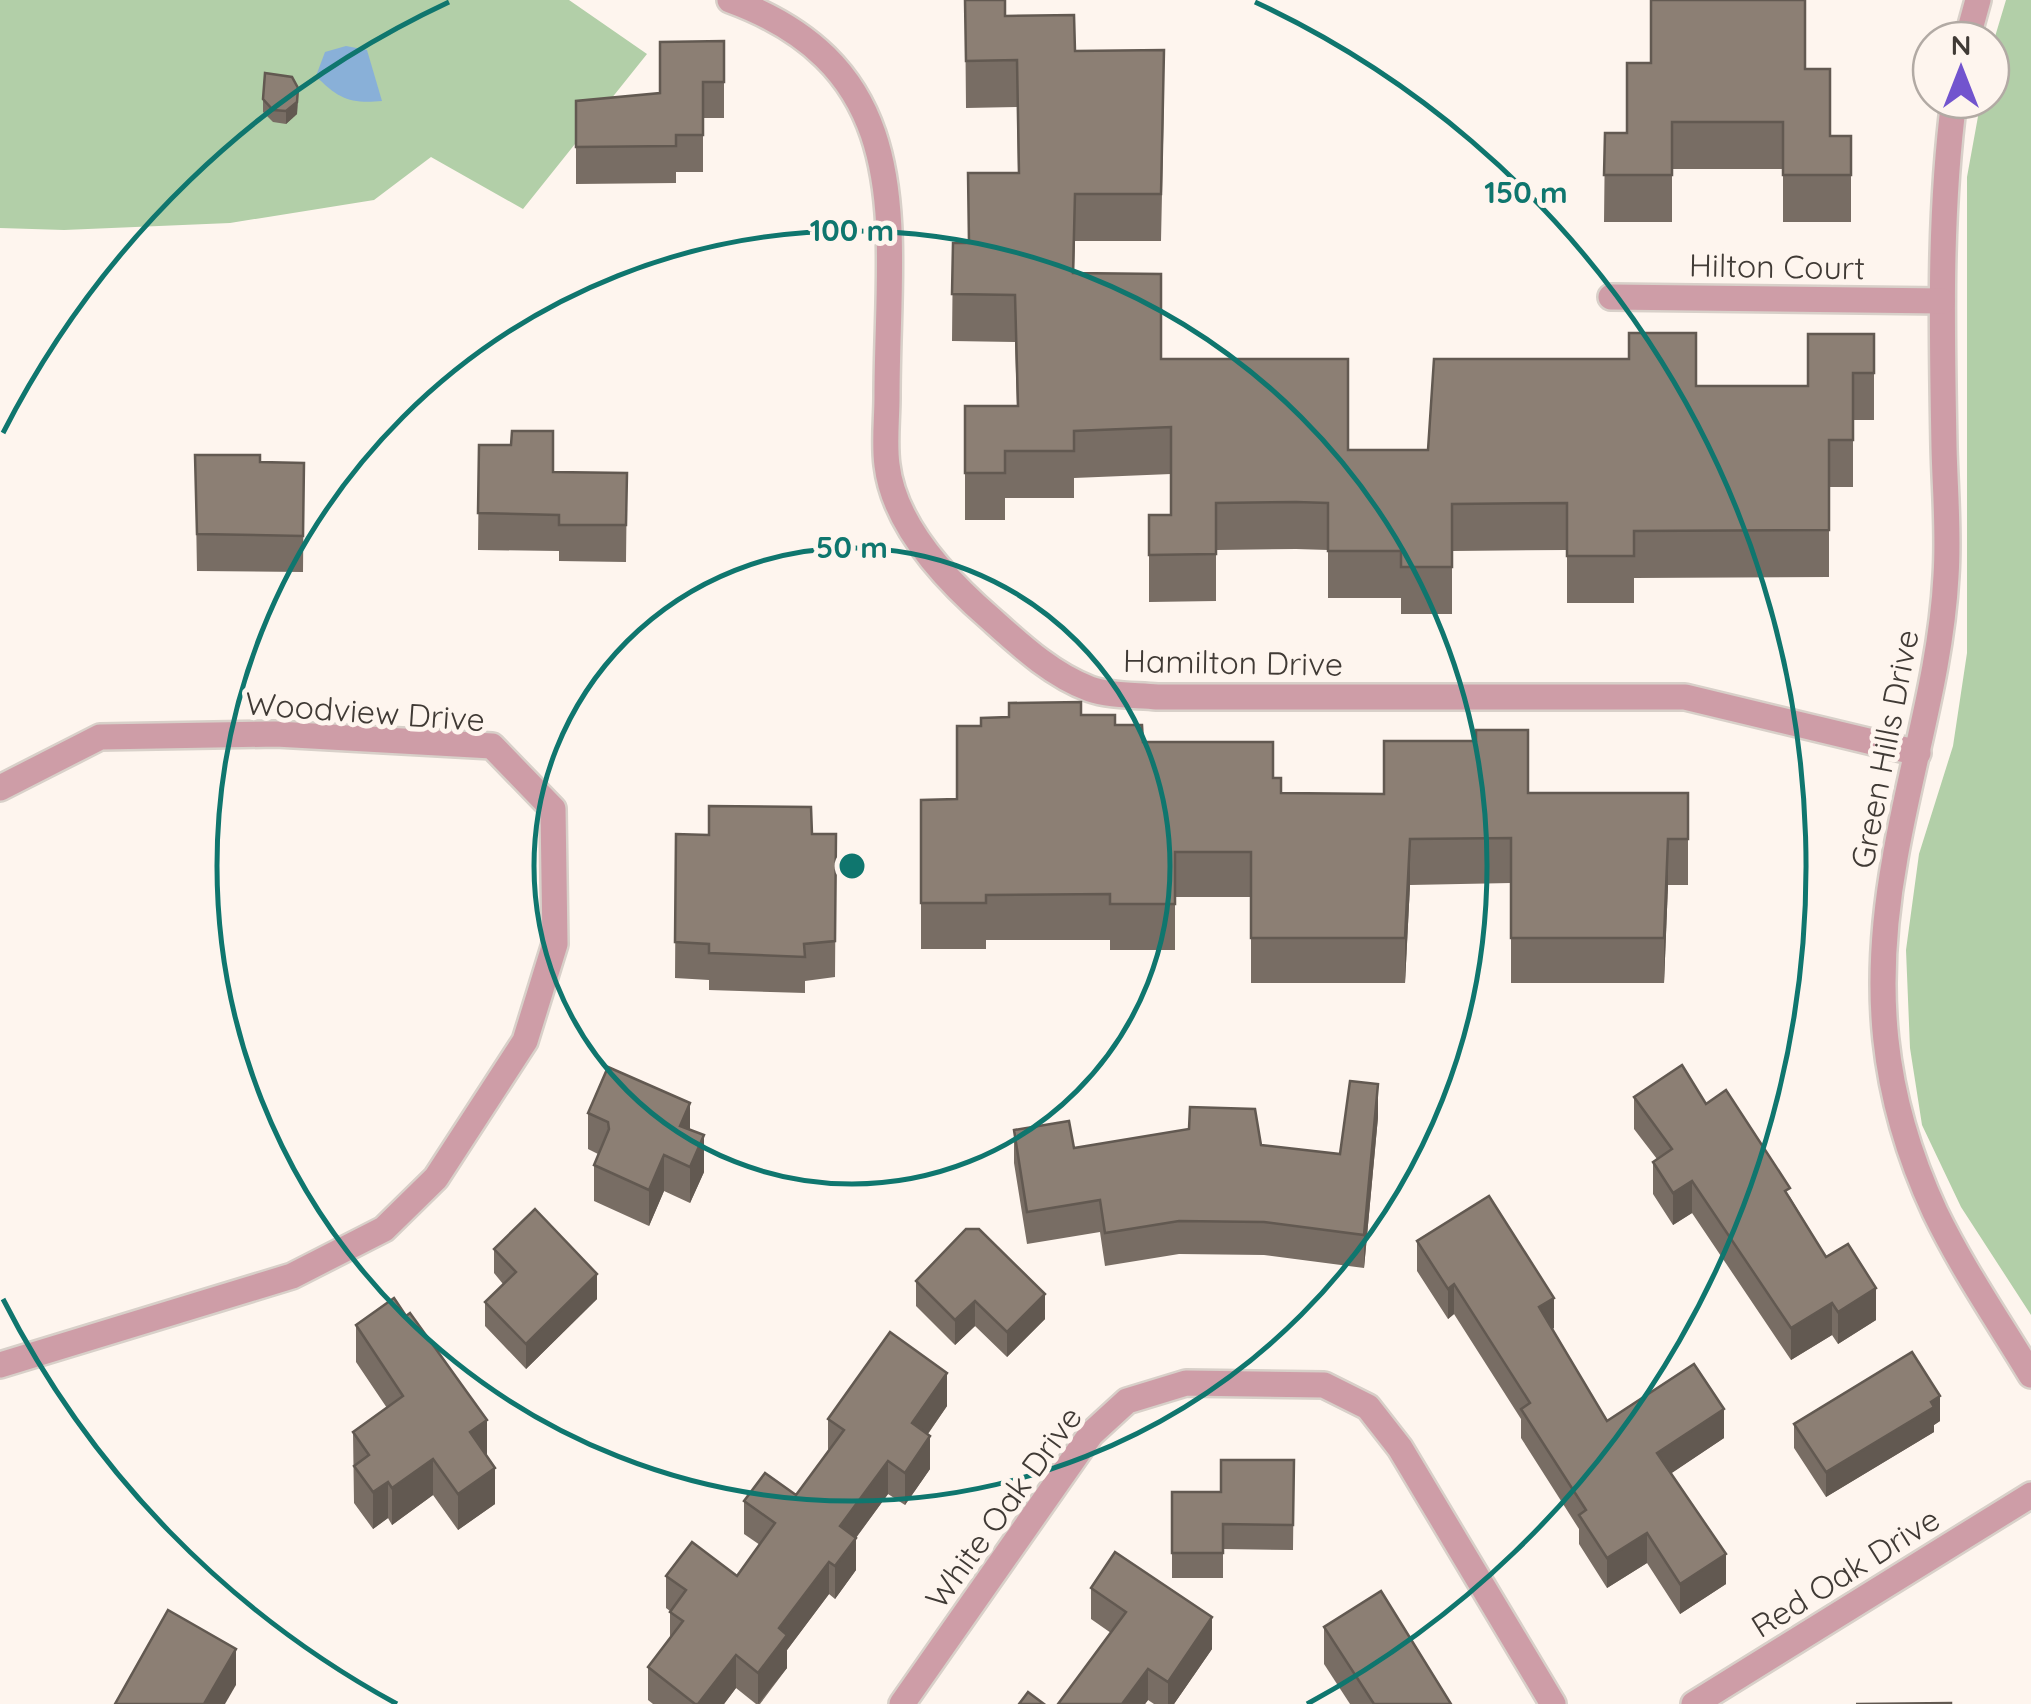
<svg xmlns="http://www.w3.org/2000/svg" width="2031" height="1704" font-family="Quicksand,sans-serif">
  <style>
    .green { fill: #b2cfa8 }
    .water { fill: #89b0d8 }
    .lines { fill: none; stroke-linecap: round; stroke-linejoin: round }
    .minor-casing { stroke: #d8d0c9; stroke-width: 30 }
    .minor { stroke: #ce9da7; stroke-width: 25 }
    .wall { fill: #786d64 }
    .shaded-wall { fill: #625951 }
    .building { fill: #8c7f74; stroke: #625951; stroke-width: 2.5 }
    .ring { fill: none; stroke: #0f766e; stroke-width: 5 }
    .labels { text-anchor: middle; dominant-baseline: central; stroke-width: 10; stroke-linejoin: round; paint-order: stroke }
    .street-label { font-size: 32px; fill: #403a35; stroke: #fef5ee }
    .centre { fill: #0f766e; stroke: #fef5ee; stroke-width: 5 }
    .ring-label { font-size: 30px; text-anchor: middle; font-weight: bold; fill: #0f766e; stroke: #fef5ee; stroke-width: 10; stroke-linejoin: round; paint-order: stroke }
  </style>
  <rect width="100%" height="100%" fill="#fef5ee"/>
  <g class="green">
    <path d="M0,0h569l78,54 -124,155 -92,-52 -57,43 -144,23 -166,7 -64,-2z"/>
    <path d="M2006,0h25v1315l-70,-108 -39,-82 -12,-77 -4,-98 13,-96 34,-108 14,-93v-476l14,-77h10v-50z"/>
  </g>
  <path class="water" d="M346,46l21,4 15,51c-31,3 -44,-2 -66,-25l9,-24z"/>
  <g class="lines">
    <g class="minor-casing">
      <g id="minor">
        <path d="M730,0c193,71 157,229 157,397 0,22 -3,46 0,68 7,61 60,116 104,154 29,26 61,56 99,70 19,7 46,6 67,8h528l233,56"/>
        <path d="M1967,40l11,-40"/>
        <path d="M1954,100c-15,115 -12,231 -10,347 1,43 5,86 2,129 -5,96 -35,188 -51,282 -23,127 -15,236 40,354 27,56 64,110 96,163"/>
        <path d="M1611,297l331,4"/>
        <path d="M0,788l100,-51 176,-3 216,12 61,63 2,135 -30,97 -89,137 -52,51 -92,47 -292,89"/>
        <path d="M902,1704l189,-270 36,-33 59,-18 138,2 44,22 32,41 153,256"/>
        <path d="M1694,1704l337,-209"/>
      </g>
    </g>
    <use href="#minor" class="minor"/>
  </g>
  <g class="wall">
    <path d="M965,0l40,16 159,81 -3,144h-86l-1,32 87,86 187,91h80l268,-64h112l66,-52v86h-21v67h-24v90l-195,1v25h-67v-53l-115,1v63h-51v-16h-73v-48l-32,-1 -80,1v51l-67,1v-87h22v-41l-97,4v20h-69v22h-40v-114h52l-2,-64 -63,-1 1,-98h16l49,-70 -1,-66 -51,1z"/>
    <path d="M724,41v77h-21v54h-27v11l-100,1v-83l84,-8z"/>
    <path d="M1805,69l25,67h21v86h-68v-53h-111v53h-68l1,-89h22z"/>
    <path d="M263,99l35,2 -1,13 -11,10 -13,-2 -10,-10z"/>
    <path d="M479,445l74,27 74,1 -1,89 -67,-1v-10l-81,-1z"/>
    <path d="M195,455l65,7 44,1 -1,109 -106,-1z"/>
    <path d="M1081,715l34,10 28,17 130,36 8,15h407v92h-20l-4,98h-153v-100l-101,2 -5,98h-154v-86h-76v53h-65v-10h-124v9h-65v-149l36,-1 24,-73z"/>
    <path d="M676,834l33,1 127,-1 -1,143 -30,4v12l-96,-3v-10l-34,-2z"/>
    <path d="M1634,1097l72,7 84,93 36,60 50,63 -38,24 -6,-9 -41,25 -99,-147 -19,12 -20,-31v-32l4,-3 -23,-30z"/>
    <path d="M588,1113l102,17 14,42 -14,31 -26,-12 -15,35 -55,-25v-36l4,-11 -10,-5z"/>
    <path d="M1378,1117l-14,151 -100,-13 -85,-1 -74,12 -5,-34 -73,12 -13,-81v-33l60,18 187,-3 79,9z"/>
    <path d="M1417,1241l137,87 -2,1 55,92 117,17 -53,35 55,111 -46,30 -33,-51 -40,25 -28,-44v-15l-58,-91v-19l-67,-105 -6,5 -31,-48z"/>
    <path d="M494,1249l103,50 -71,70 -41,-43v-24l18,-18 -9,-11z"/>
    <path d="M916,1281l129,38 -38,38 -32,-31 -20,19 -39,-39z"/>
    <path d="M406,1316l81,141 8,47 -37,26 -25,-35 -41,30 -4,-7 -15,11 -19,-26 -1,-71 34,-24 -31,-46v-37z"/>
    <path d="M947,1406l-19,28 2,35 -25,36 -17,-11 -32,44v32l-21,29 -6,-5 -42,56v18l-27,36h-4l-20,-16 -12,16h-71l-5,-4v-33l22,-28v-28l-4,-3v-32h71l23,-31 -16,-11v-33l52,-6 32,-44v-32z"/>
    <path d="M1940,1421l-6,4v7l-108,65 -32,-49v-24z"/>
    <path d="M1294,1460l-1,90 -70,-1v29h-51v-86h49z"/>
    <path d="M1091,1588l121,61 -38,55h-20l-6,-4 -3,4h-87l53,-71 -20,-14z"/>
    <path d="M1324,1627l127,77h-101l-26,-40z"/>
  </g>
  <g class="shaded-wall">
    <path d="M298,88l-1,26 -11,10v-13z"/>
    <path d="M1410,839v46l-5,98v-45z"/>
    <path d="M1668,839v46l-4,98v-45z"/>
    <path d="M1378,1084v33l-14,151v-33z"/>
    <path d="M690,1103v36l-10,-13z"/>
    <path d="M704,1135v37l-14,31v-36z"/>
    <path d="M664,1155v36l-15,35v-36z"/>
    <path d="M1692,1181v32l-19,12v-32z"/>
    <path d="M597,1274v25l-71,70v-25z"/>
    <path d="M1454,1284v30l-6,5v-30z"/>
    <path d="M1876,1288v32l-38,24v-32z"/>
    <path d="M1045,1294v25l-38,38v-25z"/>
    <path d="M1554,1298v30l-15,9v-30z"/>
    <path d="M975,1301v25l-20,19v-25z"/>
    <path d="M1832,1303v32l-41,25v-32z"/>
    <path d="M947,1373v33l-35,50v-33z"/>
    <path d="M1940,1396v25l-6,4v7l-108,65v-25z"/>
    <path d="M1724,1409v29l-67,45v-30z"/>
    <path d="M487,1420v37l-17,-25z"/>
    <path d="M930,1436v33l-25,36v-32z"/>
    <path d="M433,1459v36l-41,30v-37z"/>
    <path d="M888,1461v33l-48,65v-33z"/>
    <path d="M495,1468v36l-37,26v-36z"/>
    <path d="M388,1482v36l-15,11v-37z"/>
    <path d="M1647,1533v30l-40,25v-30z"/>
    <path d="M856,1538v32l-21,29v-33z"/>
    <path d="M1726,1554v30l-46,30v-30z"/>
    <path d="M829,1562v32l-42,56v18l-29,36v-31l21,-45z"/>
    <path d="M1212,1617v32l-38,55h-6v-22z"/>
    <path d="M236,1649v36l-11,19h-21z"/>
    <path d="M736,1655v33l-12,16h-26z"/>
    <path d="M1148,1669v31l-3,4h-23z"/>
  </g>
  <g class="building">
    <path d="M965,0h40v16l69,-1 1,36 89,-1 -3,144h-86l-2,79 88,1v85h187v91h80l6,-91h195v-26h67v53h112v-52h66v39h-21v67h-24v90l-195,1v25h-67v-53l-115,1v63h-51v-16h-73v-48l-32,-1 -80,1v51l-67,1v-40h22v-88l-97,4v20h-69v22h-40v-67h53l-3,-111 -63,-1 1,-51h16l-1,-70h51l-2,-113 -51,1z"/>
    <path d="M1651,0h154v69h25v67h21v39h-68v-53h-111v53h-68l1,-42h22v-70h24z"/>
    <path d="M724,41v41h-21v53h-27v11l-100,1v-46l84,-8v-51z"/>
    <path d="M265,73l27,4 6,11 -1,14 -11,9 -13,-1 -10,-11z"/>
    <path d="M512,431h41v41l74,1 -1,52h-67v-10l-81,-2 1,-68h32z"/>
    <path d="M195,455h65v7l44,1 -1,73 -106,-2z"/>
    <path d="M1081,702v13h34v10h27l1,17h130v36h8v15l103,1v-53h92v-11h52v63h160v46h-20l-4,99h-153v-100l-101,1 -5,99h-154v-86h-76v52h-65v-10l-124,1v8h-65v-103l36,-1v-73h24v-8l28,-1v-14z"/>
    <path d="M709,806l102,1 1,27h24l-1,107 -31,3 1,13 -96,-4v-9l-34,-2 1,-108 33,1z"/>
    <path d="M1682,1065l24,39 20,-14 64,98 -5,3 41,66 22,-13 28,44 -38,24 -6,-9 -41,25 -99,-147 -19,12 -20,-31 19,-13 -38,-52z"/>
    <path d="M608,1067l82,36 -10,23 24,9 -14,32 -26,-12 -15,35 -55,-25 15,-36 -1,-7 -20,-9z"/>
    <path d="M1350,1081l28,3 -14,151 -100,-13 -85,-1 -74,12 -5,-33 -73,12 -13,-82 55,-9 5,27 115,-19 1,-22 65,2 6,36 79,9z"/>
    <path d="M1489,1196l65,102 -15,9 68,114 87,-57 30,45 -67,44 69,101 -46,30 -33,-51 -40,25 -28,-43 7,-5 -65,-101 9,-6 -76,-119 -6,5 -31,-48z"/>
    <path d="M535,1209l62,65 -71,70 -41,-42 31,-30 -22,-23z"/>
    <path d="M966,1229h13l66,65 -38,38 -32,-31 -20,19 -39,-39z"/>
    <path d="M394,1298l12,18 4,-3 77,107 -17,12 25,36 -37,26 -25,-35 -41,29 -4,-6 -15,10 -19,-26 15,-11 -16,-23 50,-36 -47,-71z"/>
    <path d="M890,1332l57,41 -35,50 18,13 -25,37 -17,-12 -48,65 16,12 -21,28 -6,-4 -50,66 8,7 -29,38 -22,-18 -38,49h-3l-47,-37 35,-46 -13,-9 16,-22 -20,-14 26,-34 45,34 38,-53 -31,-22 21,-28 31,22 48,-65 -16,-11z"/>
    <path d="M1912,1352l28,44 -9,6 3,5 -108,65 -32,-48z"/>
    <path d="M1221,1460h73l-1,65 -70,-1v29h-51v-61h49z"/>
    <path d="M1115,1552l97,65 -44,65 -20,-13 -26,35h-64l68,-92 -35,-24z"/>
    <path d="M1381,1591l70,113h-77l-50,-77z"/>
    <path d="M168,1610l68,39 -32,55h-89z"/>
    <path d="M1028,1692l16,12h-25z"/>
    <path d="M1951,1703v1h-95z"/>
  </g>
  <g class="ring">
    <circle cx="852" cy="866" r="318"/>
    <circle cx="852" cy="866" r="635"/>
    <path d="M397 1704A953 953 0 0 1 3 1299M3 433A953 953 0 0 1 449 2M1255 2A953 953 0 0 1 1307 1704"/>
  </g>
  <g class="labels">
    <g class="street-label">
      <text transform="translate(1777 266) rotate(1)">Hilton Court</text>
      <text transform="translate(1233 662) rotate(1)">Hamilton Drive</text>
      <text transform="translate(365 711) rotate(4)">Woodview Drive</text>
      <text transform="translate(1884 749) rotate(-79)">Green Hills Drive</text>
      <text transform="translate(1003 1507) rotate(-54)">White Oak Drive</text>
      <text transform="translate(1845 1572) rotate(-32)">Red Oak Drive</text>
    </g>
  </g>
  <circle cx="852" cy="866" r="15" class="centre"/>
  <g class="ring-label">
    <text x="1526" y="203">150 m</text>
    <text x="852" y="241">100 m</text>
    <text x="852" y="558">50 m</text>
  </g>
  <g transform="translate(1961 70)"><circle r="48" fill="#fef5ee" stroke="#b2aaa4" stroke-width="2.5"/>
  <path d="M0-8L18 38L0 25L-18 38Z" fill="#7254ce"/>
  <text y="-15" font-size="28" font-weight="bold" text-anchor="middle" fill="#403a35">N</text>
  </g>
</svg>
